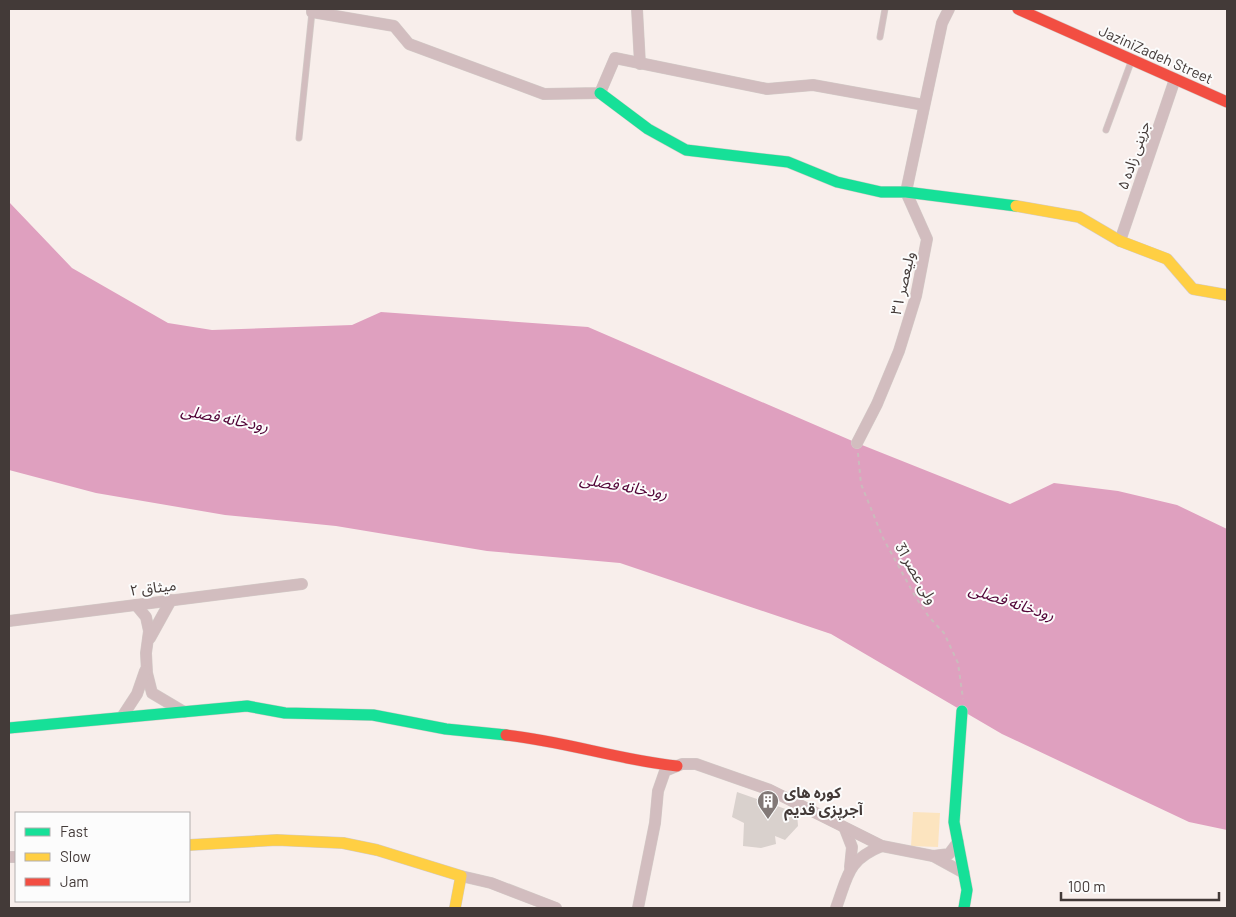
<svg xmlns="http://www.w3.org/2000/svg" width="1236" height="917" font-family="Barlow,'Noto Sans Arabic',sans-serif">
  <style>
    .green { fill: #fce4bf }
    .water { fill: #dfa0bf }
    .building { fill: #d9d1cd }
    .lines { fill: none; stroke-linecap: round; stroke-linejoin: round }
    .lane-casing { stroke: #d3cbc8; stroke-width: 7 }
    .street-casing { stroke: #d3cbc8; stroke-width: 12 }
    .fast-casing { stroke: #d3cbc8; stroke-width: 12 }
    .slow-casing { stroke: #d3cbc8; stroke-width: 12 }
    .jam-casing { stroke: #d3cbc8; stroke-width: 12 }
    .path { stroke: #cbbbbc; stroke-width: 2; stroke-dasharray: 4 4; stroke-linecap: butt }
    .lane { stroke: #d2bdbf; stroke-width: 5.5 }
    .street { stroke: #d2bdbf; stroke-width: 11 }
    .fast { stroke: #16e098; stroke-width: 11 }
    .slow { stroke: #ffcf43; stroke-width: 11 }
    .jam { stroke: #f24e42; stroke-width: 11 }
    .labels { text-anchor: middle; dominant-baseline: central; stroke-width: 4; stroke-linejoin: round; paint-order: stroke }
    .street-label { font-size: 15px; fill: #433a38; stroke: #fcfcfc }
    .poi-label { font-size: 15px; font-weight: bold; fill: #433a38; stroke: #fcfcfc; text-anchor: start }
    .water-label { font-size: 16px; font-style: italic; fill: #510336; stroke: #fcfcfc }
  </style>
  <rect width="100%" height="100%" fill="#f8eeeb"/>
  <path class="green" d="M913,812l27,1 -2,34 -27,-1z"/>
  <path class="water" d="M9,202l63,66 96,55 44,7 140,-5 29,-13 207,15 269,116 153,61 44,-21 64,8 59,14 50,24v301l-38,-8 -187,-88 -171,-100 -211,-71 -133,-12 -151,-25 -111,-11 -129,-22 -87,-23z"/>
  <path class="building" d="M737,792l60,21 1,13 -13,14 -10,-4 1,8 -15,4 -18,-2 1,-23 -12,-6z"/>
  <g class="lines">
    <g class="lane-casing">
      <g id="lane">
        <path d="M880,37l5,-28"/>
        <path d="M1106,130l25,-68"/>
        <path d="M299,138l13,-126"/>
      </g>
    </g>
    <g class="street-casing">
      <g id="street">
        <path d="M312,9v3l82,14 15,18 135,50 56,-1 15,-35 152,31 46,-4 111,20"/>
        <path d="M637,9l3,55"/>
        <path d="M1120,241l55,-162"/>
        <path d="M857,443l20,-39 22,-53 17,-55 11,-57 -21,-47 36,-169 7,-14"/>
        <path d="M136,605l10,12 3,14 -3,22 1,20 5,20 32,19"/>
        <path d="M9,621l293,-37"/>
        <path d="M150,638l21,-38"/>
        <path d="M122,717l15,-23 8,-23"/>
        <path d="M845,829l7,18 -2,20"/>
        <path d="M933,856l31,17"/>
        <path d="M9,857h7"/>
        <path d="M461,876l30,7 65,25"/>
        <path d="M638,908l17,-85 3,-32 7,-20 17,-7h14l74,26 112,56 51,10 16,-2 9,-12"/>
        <path d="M836,908c12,-32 11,-48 46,-62"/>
      </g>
    </g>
    <g class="fast-casing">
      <g id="fast">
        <path d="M600,93l48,36 38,21 102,12 49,20 44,10h25l110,14"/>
        <path d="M962,711l-8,111 13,68 -3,18"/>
        <path d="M9,728l238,-22 38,7 88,2 73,14 60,6"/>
      </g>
    </g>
    <g class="slow-casing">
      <g id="slow">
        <path d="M1016,206l63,11 41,24 47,18 26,30 34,6"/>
        <path d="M189,845l88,-5 66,3 34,7 84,26 -6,32"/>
      </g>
    </g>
    <g class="jam-casing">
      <g id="jam">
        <path d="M1018,9l209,93"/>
        <path d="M506,735c58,6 113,25 171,31"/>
      </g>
    </g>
    <path class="path" d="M858,453l3,31 22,54 32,58 14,21 15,16 14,30 5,36"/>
    <use href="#lane" class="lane"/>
    <use href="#street" class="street"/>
    <use href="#fast" class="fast"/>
    <use href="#slow" class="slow"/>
    <use href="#jam" class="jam"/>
  </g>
  <defs>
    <g id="building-pin" transform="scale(1.125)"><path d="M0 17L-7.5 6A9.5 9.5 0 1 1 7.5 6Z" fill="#827977" stroke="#fcfcfc"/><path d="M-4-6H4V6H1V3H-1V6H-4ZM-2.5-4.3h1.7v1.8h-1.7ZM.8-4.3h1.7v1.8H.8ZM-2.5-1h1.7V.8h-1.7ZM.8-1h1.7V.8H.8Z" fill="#fff"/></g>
  </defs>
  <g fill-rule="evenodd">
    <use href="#building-pin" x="768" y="801"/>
  </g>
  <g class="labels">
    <g class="street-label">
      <text transform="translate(1156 54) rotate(24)">JaziniZadeh Street</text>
      <text transform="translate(1133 155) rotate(-71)">جزینی زاده ۵</text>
      <text transform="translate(902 283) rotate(-77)">ولیعصر ۳۱</text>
      <text transform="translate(917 573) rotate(60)">ولی عصر 31</text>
      <text transform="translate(153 587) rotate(-7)">میثاق ۲</text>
    </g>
    <g class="poi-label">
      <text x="784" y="792">کوره های<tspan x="784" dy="17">آجرپزی قدیم</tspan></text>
    </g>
    <g class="water-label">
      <text transform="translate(225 417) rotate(11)">رودخانه فصلی</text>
      <text transform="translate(624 485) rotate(10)">رودخانه فصلی</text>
      <text transform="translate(1012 601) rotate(18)">رودخانه فصلی</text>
    </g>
  </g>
  <rect width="1236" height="917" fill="none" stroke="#433a38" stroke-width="20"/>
  <rect x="15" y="812" width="175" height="90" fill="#fcfcfc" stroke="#b2aeae"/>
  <rect x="25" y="828" width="25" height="8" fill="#16e098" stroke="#b2aeae"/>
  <text x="60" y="837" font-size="15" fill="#433a38">Fast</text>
  <rect x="25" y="853" width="25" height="8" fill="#ffcf43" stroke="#b2aeae"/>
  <text x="60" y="862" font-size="15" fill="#433a38">Slow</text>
  <rect x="25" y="878" width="25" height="8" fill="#f24e42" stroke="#b2aeae"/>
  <text x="60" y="887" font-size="15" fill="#433a38">Jam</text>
  <path d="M1061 892v8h158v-8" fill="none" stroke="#433a38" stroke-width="2.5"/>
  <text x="1068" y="892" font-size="15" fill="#433a38" stroke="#fcfcfc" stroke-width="4" paint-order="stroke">100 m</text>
</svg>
